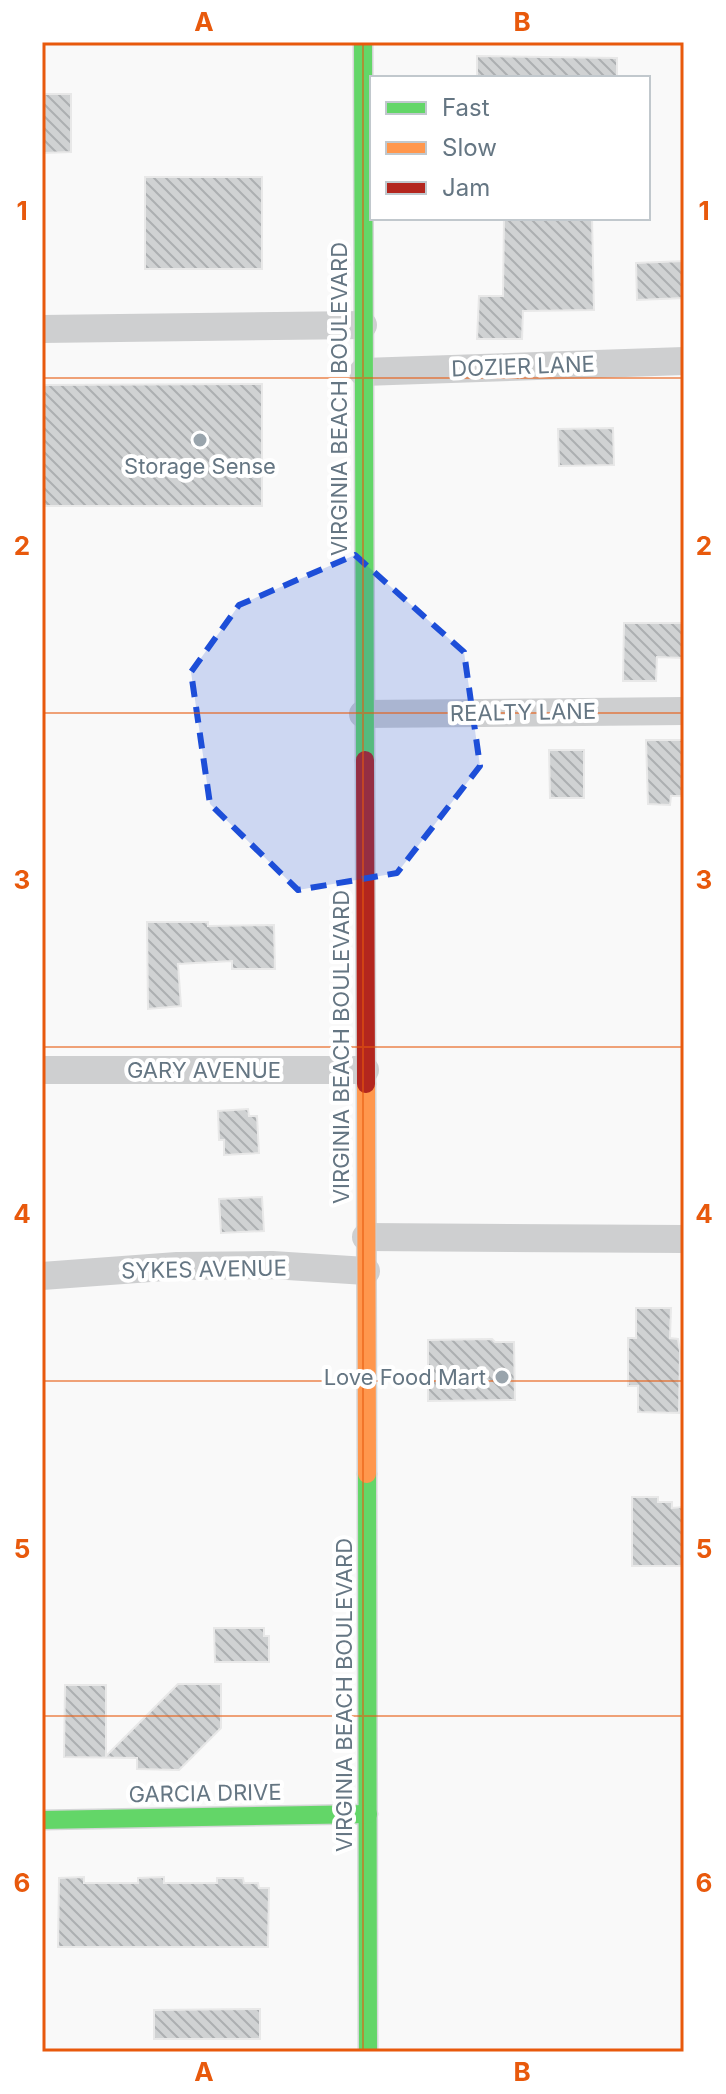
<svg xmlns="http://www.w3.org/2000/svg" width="726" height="2094" font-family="Inter,sans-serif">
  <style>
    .building { fill: url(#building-back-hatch); stroke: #e8e8e8; stroke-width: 2 }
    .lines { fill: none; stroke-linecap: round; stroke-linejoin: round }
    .fast-casing { stroke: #d5d6d7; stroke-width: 21 }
    .slow-casing { stroke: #d5d6d7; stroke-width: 21 }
    .jam-casing { stroke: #d5d6d7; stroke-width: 21 }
    .street { stroke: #cecfd0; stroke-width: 28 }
    .fast { stroke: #63d668; stroke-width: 18 }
    .slow { stroke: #ff974d; stroke-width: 18 }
    .jam { stroke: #b3261e; stroke-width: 18 }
    .marked { fill: #1d4ed8; fill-opacity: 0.2; stroke: #1d4ed8; stroke-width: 6; stroke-dasharray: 16 10; stroke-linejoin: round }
    .grid { fill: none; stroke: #e8590c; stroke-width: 2; stroke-opacity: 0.55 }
    .poi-dot { fill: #99a4ac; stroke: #fff; stroke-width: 3 }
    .labels { text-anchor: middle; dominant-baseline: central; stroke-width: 8; stroke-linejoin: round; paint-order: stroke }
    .street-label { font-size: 22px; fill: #657683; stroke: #fff }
    .poi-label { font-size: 22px; fill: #657683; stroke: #fff }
    .neatline { fill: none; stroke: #e8590c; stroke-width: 3 }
    .grid-label { font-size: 26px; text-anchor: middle; font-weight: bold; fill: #e8590c }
  </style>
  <defs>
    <pattern id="building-back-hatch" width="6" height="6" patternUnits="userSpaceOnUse" patternTransform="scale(2)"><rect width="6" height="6" fill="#d0d2d3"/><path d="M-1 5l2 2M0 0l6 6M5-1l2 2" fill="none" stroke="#acafb1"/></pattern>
  </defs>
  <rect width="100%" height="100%" fill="#f9f9f9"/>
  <g class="building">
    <path d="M477,56l140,2v20h-140z"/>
    <path d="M42,94h29v58l-29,1z"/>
    <rect x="145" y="177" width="117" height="92"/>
    <path d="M504,218h88l2,92 -71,1 -1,28h-45l2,-43h24z"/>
    <path d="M684,261v37l-47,2 -1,-37z"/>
    <path d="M262,384v122h-220v-121z"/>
    <path d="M613,428l1,37 -55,1 -1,-37z"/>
    <path d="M624,623h60v35l-27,-1 -1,24h-33z"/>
    <path d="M646,740h36l1,56h-12l-1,9 -22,-1z"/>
    <path d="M549,750h35v48h-34z"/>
    <path d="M147,922h61v4l66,-1 1,44h-43v-8l-54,3 3,42 -33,3z"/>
    <path d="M248,1109l1,7h8l2,37 -35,2v-15h-5l-1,-29z"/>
    <path d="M262,1197l2,34 -43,2 -2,-34z"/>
    <path d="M636,1308h35l-1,30 8,1 2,12 -1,62 -41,-1v-26h-10v-48h8z"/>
    <path d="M492,1339l3,3h19l1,58 -87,1v-61z"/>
    <path d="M632,1497h26v5h14v6l11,-1 1,59h-52z"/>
    <path d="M214,1628h50v8h5v26h-54z"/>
    <path d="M178,1684h43v44l-42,42 -42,-1v-11l-73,-1 1,-72h41v71z"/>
    <path d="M84,1877v6h54v-5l26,-1v6h53v-5h26l1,5h14l1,5h10l-1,59h-210l1,-69z"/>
    <path d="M260,2009v30h-106v-29z"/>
  </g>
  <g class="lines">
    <g class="fast-casing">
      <g id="fast">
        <path d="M363,42l2,718"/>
        <path d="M367,1474l1,578"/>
        <path d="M42,1820l326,-6"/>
      </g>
    </g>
    <g class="slow-casing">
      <path id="slow" d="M366,1084l1,390"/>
    </g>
    <g class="jam-casing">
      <path id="jam" d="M365,760l1,324"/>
    </g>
    <g class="street">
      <path d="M42,329l321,-4"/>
      <path d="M363,372l321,-11"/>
      <path d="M363,714l321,-3"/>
      <path d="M42,1070h323"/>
      <path d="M366,1237l318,2"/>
      <path d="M42,1276l135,-10 95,-1 94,6"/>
    </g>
    <use href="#fast" class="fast"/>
    <use href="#slow" class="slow"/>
    <use href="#jam" class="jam"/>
  </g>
  <path class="marked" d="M355,555l109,97 16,114 -83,107 -99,17 -88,-86 -19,-132 48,-67z"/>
  <path class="grid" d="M363,42v2010M42,378h642M42,713h642M42,1047h642M42,1381h642M42,1716h642"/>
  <g class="poi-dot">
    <circle cx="200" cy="440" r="8"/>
    <circle cx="502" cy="1377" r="8"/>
  </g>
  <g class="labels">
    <g class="street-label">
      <text transform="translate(523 366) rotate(-2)">DOZIER LANE</text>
      <text transform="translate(339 399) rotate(-90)">VIRGINIA BEACH BOULEVARD</text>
      <text transform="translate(523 712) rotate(-1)">REALTY LANE</text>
      <text transform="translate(341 1047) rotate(-90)">VIRGINIA BEACH BOULEVARD</text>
      <text x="204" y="1070">GARY AVENUE</text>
      <text transform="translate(204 1269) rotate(-1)">SYKES AVENUE</text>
      <text transform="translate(344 1695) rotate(-90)">VIRGINIA BEACH BOULEVARD</text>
      <text transform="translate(205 1793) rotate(-1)">GARCIA DRIVE</text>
    </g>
    <g class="poi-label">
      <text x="200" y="466">Storage Sense</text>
      <text x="486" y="1377" text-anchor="end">Love Food Mart</text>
    </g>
  </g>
  <rect width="726" height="2094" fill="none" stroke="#ffffff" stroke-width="88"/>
  <rect x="370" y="76" width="280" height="144" fill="#ffffff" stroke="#c1c8cd" stroke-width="2"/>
  <rect x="386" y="102" width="40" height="12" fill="#63d668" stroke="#c1c8cd" stroke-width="2"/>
  <text x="442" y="116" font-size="24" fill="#657683">Fast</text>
  <rect x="386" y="142" width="40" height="12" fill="#ff974d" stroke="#c1c8cd" stroke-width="2"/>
  <text x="442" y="156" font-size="24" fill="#657683">Slow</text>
  <rect x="386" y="182" width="40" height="12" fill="#b3261e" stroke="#c1c8cd" stroke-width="2"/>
  <text x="442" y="196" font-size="24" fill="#657683">Jam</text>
  <rect x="44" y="44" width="638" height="2006" class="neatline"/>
  <g class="grid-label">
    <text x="204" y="31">A</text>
    <text x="522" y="31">B</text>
    <text x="22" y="220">1</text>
    <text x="704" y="220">1</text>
    <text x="22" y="555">2</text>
    <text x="704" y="555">2</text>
    <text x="22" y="889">3</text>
    <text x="704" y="889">3</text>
    <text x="22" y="1223">4</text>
    <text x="704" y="1223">4</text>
    <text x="22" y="1558">5</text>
    <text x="704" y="1558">5</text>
    <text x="22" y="1892">6</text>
    <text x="704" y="1892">6</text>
    <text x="204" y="2081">A</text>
    <text x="522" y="2081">B</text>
  </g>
</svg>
